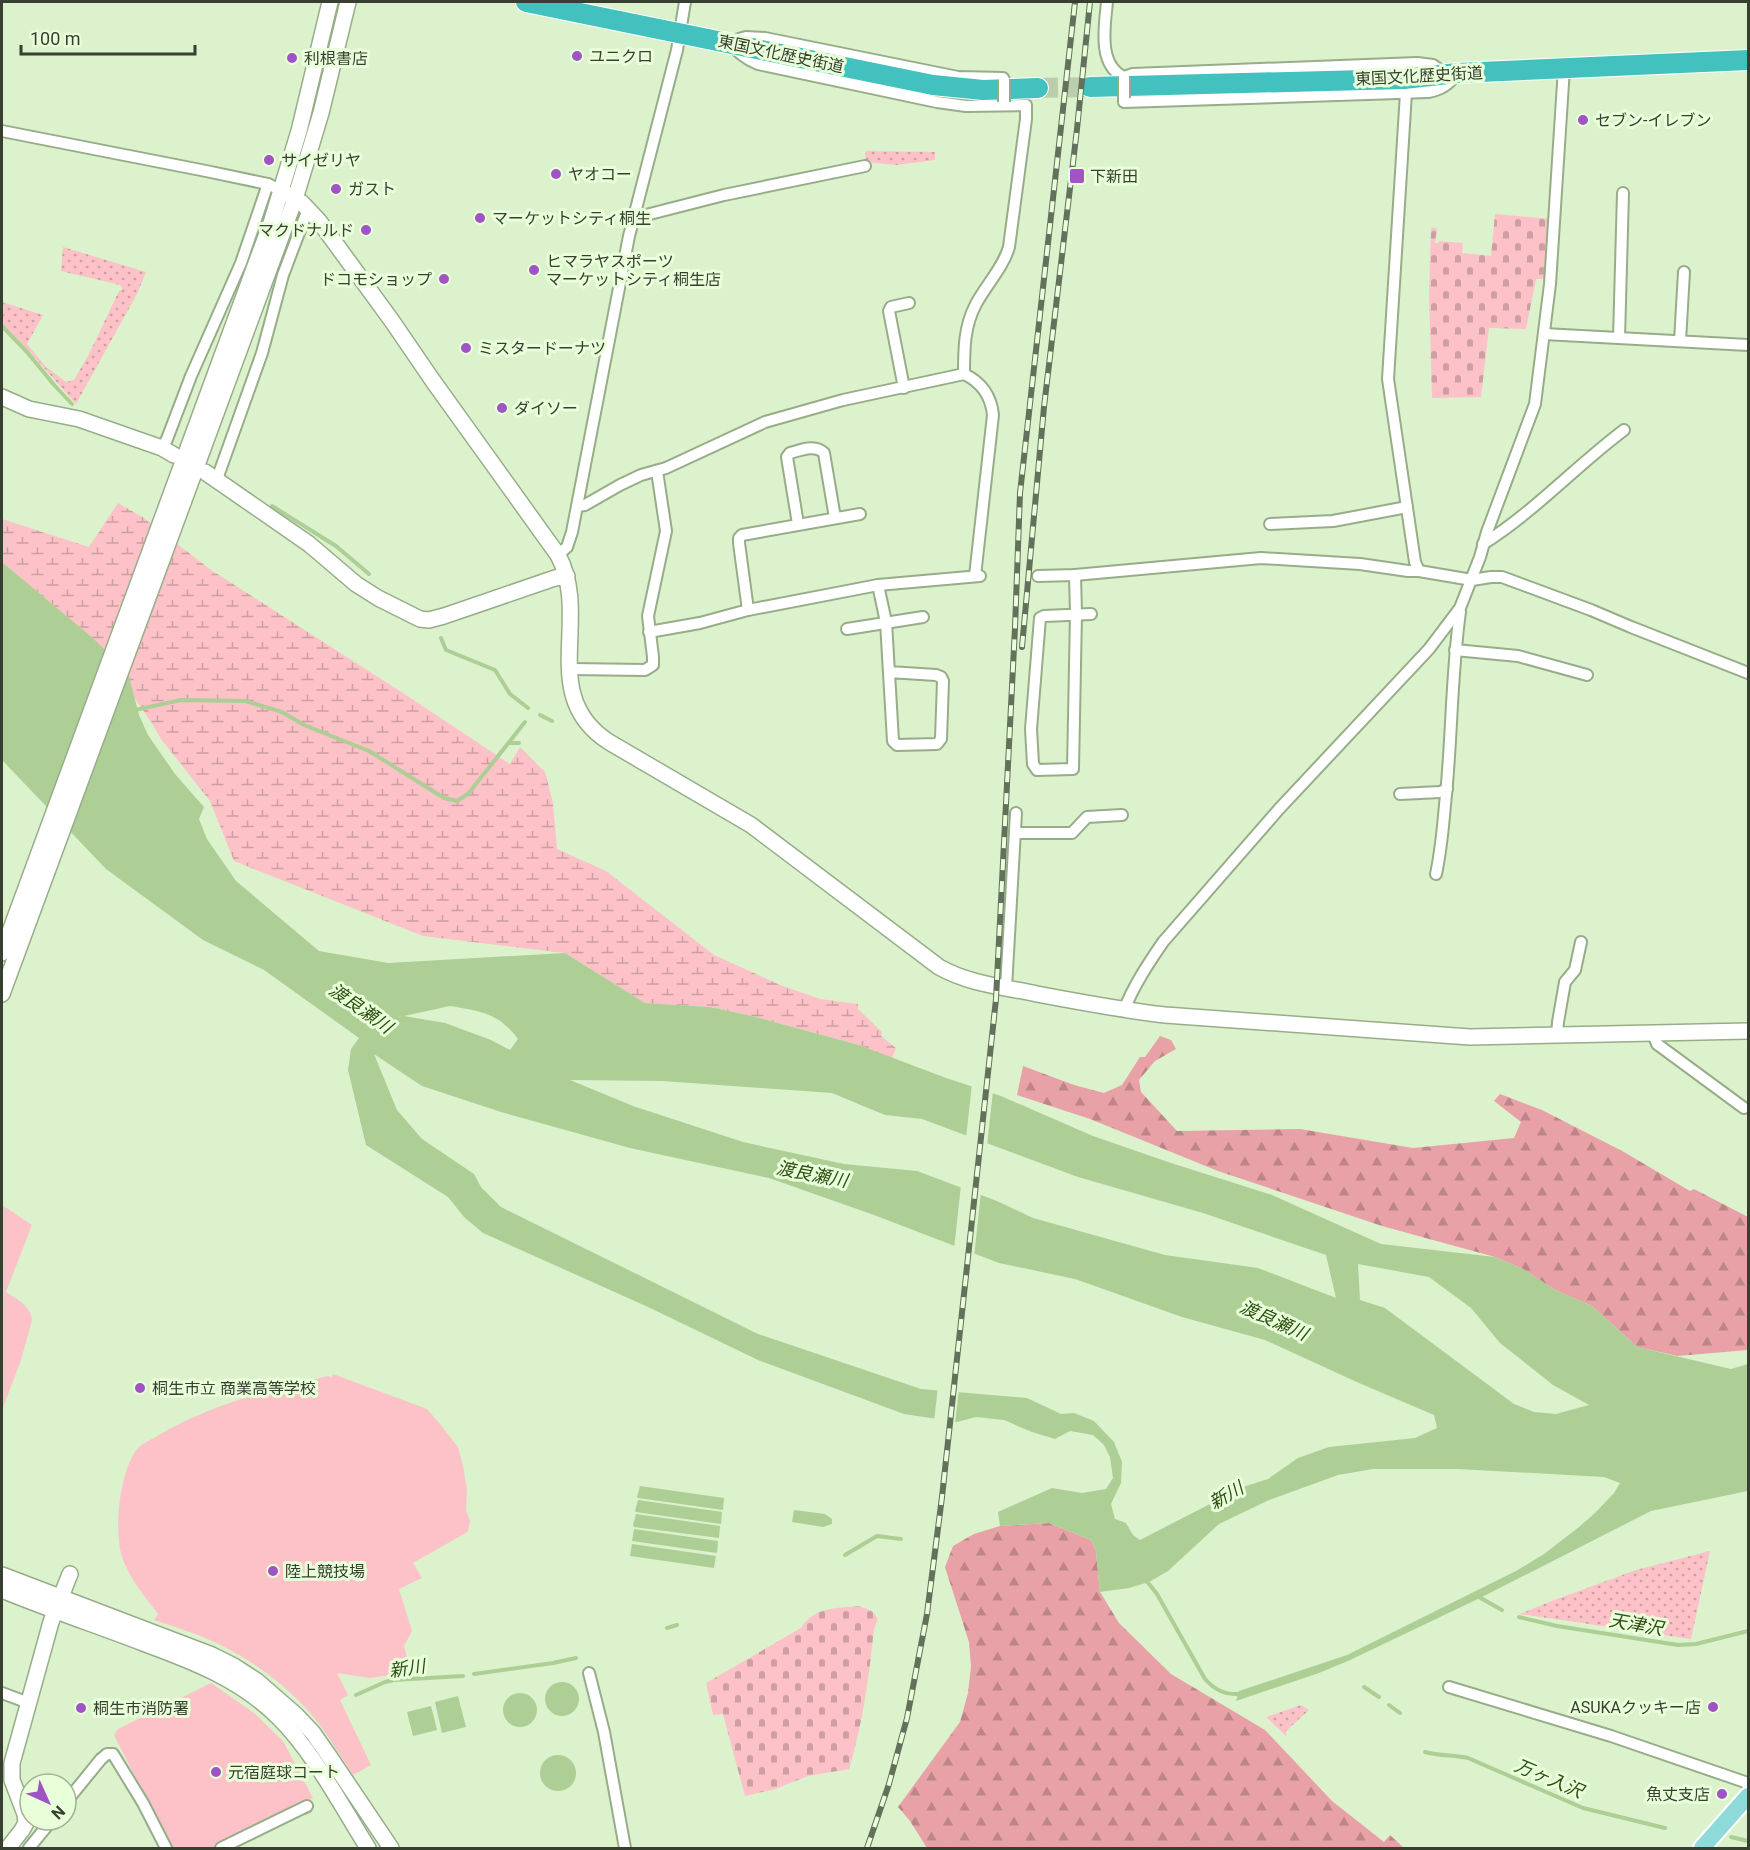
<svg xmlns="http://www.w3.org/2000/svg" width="1750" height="1850" font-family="Roboto,'Noto Sans JP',sans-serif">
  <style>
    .grass { fill: url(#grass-dots) }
    .forest { fill: url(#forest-firs) }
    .wetland { fill: url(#wetland-marsh) }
    .cemetery { fill: url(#cemetery-stones) }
    .pitch { fill: #fcc2c7 }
    .water { fill: #adcf95; fill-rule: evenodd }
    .pier { fill: #dbf2cc }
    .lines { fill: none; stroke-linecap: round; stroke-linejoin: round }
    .stream { stroke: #adcf95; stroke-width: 4 }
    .highway-tunnel { stroke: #bacead; stroke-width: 20; stroke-dasharray: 20 10; stroke-linecap: butt }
    .street-casing { stroke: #97ad89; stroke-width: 14 }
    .secondary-casing { stroke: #97ad89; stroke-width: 18 }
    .primary-casing { stroke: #fff; stroke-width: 20 }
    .highway-casing { stroke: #fff; stroke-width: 22 }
    .street { stroke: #fff; stroke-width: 10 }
    .secondary { stroke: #fff; stroke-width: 15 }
    .primary { stroke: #8edad8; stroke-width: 16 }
    .highway { stroke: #43c1be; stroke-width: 20 }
    .rail-casing { stroke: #63705b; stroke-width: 6 }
    .rail { stroke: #e8ffd9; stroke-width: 4; stroke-dasharray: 11; stroke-linecap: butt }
    .street-bridge-casing { stroke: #97ad89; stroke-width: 14; stroke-linecap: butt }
    .street-bridge { stroke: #fff; stroke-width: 10 }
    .poi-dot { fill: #9f53c5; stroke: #e8ffd9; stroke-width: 2 }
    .labels { text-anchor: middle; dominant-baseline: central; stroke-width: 6; stroke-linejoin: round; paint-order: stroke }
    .street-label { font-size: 16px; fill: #363f30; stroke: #e8ffd9 }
    .poi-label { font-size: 16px; fill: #363f30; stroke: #e8ffd9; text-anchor: start }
    .water-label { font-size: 18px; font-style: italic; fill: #2f4d12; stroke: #e8ffd9 }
  </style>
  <defs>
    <pattern id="grass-dots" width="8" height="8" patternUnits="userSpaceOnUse" patternTransform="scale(1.5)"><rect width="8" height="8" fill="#fcc2c7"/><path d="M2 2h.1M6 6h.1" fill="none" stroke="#cd9fa2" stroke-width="1.8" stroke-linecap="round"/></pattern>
    <pattern id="forest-firs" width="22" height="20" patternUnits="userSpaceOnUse" patternTransform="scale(1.5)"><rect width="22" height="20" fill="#e9a1a8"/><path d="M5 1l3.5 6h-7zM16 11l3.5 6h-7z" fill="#be8589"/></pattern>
    <pattern id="wetland-marsh" width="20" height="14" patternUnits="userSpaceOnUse" patternTransform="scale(1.5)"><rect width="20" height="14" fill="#fcc2c7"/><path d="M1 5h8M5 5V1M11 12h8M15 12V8" fill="none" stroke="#cd9fa2"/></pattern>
    <pattern id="cemetery-stones" width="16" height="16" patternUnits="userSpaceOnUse" patternTransform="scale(1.5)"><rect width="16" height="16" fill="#fcc2c7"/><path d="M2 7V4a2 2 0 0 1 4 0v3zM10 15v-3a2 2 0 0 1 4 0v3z" fill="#cd9fa2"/></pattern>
  </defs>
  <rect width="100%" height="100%" fill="#dbf2cc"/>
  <g class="grass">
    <path d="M865,151l70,1v8l-39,5 -30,-3z"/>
    <path d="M63,247l83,25 -9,22 -61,110 -47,-53 -27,-28v-21l41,13 -16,29 19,23 20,15 8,-2 15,-26 30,-63 3,-1v-2l-2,-3 -59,-14z"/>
    <path d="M1710,1551l-19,88 -171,-25 29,-12 87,-32z"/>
    <path d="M1301,1705l8,5 -23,21v5l-20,-19z"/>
  </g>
  <g class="forest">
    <path d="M1160,1036l11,4 5,9 -21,12 -16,19 2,12 36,39 123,-2 113,19 101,-10 7,-16 -27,-21 6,-7 42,16 82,42 66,39 4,-2 54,28v133l-70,6 -41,-9 -45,-41 -37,-16 -32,-21 -28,-12 -113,-31 -164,-55 -128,-52 -73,-24 6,-29 51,19 30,8 18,-8 18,-28h5z"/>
    <path d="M1049,1523l42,17 5,11 4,41 19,31 52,51 94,56 67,71 52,41 6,-7 14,13h-477l-17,-27 -12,-14 62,-85 8,-29 3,-27 -2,-24 -24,-75 8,-21 21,-12 26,-8z"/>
  </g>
  <path class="wetland" d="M118,503l26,15 67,52 195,125 104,69 10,-17 25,25 8,31 4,46 49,22 108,84 66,30 40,14 38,5v5l24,23 -1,4 15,12 -4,10 -33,-13 -107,-29 -42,-9 -65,-4 -80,-50 -142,-17 -189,-75 -24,-60 -49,-62 -10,-17 -57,-83 -92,-77v-43l87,28z"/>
  <g class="cemetery">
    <path d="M1495,214l56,5 -5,60h-10l-10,50 -37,-1 -8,69 -49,1 -3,-104 2,-66h6l-2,15h4v-2l24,2 -1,10 29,3z"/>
    <path d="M859,1606l13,5 6,8 -4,10c-5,47 -11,94 -25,140l-41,7 -33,13 -30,7 -22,-82 -10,1 -7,-32 95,-55c13,-21 36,-20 58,-22z"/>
  </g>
  <g class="pitch">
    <path d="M2,1205l30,20 -26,67c12,8 24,13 26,28l-11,40 -19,50z"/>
    <path d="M333,1374l94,35 13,15 18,23 5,19 4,24 -1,20 4,11 -2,10 -4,3 -51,29 9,15 -23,11 13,42 -8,15 7,26 -41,6 -33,-5 11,22 -8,5 31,65 -18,10c-14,-21 -26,-42 -42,-61 -25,-29 -58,-53 -92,-70 -21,-10 -44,-17 -65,-24l4,-6c-13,-17 -27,-34 -35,-54 -10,-27 -4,-87 14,-111 4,-5 13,-9 19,-12 52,-32 113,-47 172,-61l4,1z"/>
    <path d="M211,1683l43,30 29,28 30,57 -101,50h-41l-57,-113 4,-6z"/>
  </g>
  <g class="water">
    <path d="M2,562l92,77 34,34 11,42 9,20 27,39 29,33 -5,12 8,20 29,42 83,70 69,12 177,-10 80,50 65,4 42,9 107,29 87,33 55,18 92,40 78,27 101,32 109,49 114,13 28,12 32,21 37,16 45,41 94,22 17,-5v127l-97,20 -169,86 -134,64 -29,12 -83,28 3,-10 108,-36 169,-84 28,-17 35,-27 16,-14 19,-20 6,-10 -16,-6 -146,-8h-85l-35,6 -69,25 -50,24 -51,47 -19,11 -20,6 -29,4 -4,-41 -5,-11 -42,-17 -49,3 -2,-14 54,-24 30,5 24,-4 7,-11 -3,-21 -6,-12 -11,-10 -23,-4 -15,8 -23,-7 -28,-12 -28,-3 -19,5 -53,-8 -146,-54 -110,-53 -165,-74 -19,-16 -16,-20 -82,-52 -18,-75 3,-21 8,-11 -95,-68 -61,-30 -97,-71 -104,-109zM450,1006c30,5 49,7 68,33l-8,11 -19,-10 -46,-17 -41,-7zM374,1054l48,32 79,26 129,36 139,30 105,37 125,48 76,16 107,38 83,23 94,43 75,32 3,13 -22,10 -86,9 -31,11 -30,21 -25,8 -103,53 -7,-5 -7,-12 -11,-4 -4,-15 10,-21 1,-21 -8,-20 -20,-21 -20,-8 -13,1 -34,-16 -106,-9 -163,-55 -257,-127 -20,-20 -7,-13 -52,-35 -25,-29zM570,1080l92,1 170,12 53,22 37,4 156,58 125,36 123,42 10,43 -78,-30 -93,-13 -132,-37 -36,-17 -80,-30 -73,-7 -101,-22 -110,-36zM1358,1264l71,13 42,31 29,35 53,42 36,20 -33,9 -22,-2 -20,-8 -129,-96 -25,-8z"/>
    <path d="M640,1486l84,12 -1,12 -85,-12 -1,-1z"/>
    <path d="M638,1500l84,12 -1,12 -85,-12 -1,-1z"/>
    <path d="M794,1510l31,4 7,5v5l-9,3 -31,-5z"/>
    <path d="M636,1514l84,12 -1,12 -85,-11 -1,-2z"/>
    <path d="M634,1529l84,12 -1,12 -85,-12z"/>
    <path d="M632,1544l84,12 -2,12 -84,-12z"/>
    <circle cx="562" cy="1699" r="17"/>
    <circle cx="520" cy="1710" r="17"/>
    <path d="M458,1696l8,31 -24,6 -7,-31z"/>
    <path d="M431,1706l6,24 -24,6 -6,-24z"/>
    <circle cx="558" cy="1773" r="18"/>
  </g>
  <g class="pier">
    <path d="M972,1084l21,7 -6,55 -21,-8z"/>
    <path d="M961,1185l20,7 -7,65 -20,-8z"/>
    <path d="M938,1387l21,2 -4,35 -21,-3z"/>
  </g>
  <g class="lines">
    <g class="stream">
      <path d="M2,326l25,26 28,34 17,18"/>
      <path d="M272,506l64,40 33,28"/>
      <path d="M441,638l5,12 49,20 15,24 18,14"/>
      <path d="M135,710l46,-10 64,1 37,11 22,13 65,26 75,47 13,3 11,-7 57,-72"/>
      <path d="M540,715l12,6"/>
      <path d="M509,743h10"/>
      <path d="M845,1555l32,-19 24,3"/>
      <path d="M1145,1579l12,15 48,85c10,11 20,16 35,15"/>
      <path d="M1477,1596l25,14"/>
      <path d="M1519,1617l38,9 121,19 18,-1 52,-13"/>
      <path d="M667,1628l10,-3"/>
      <path d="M474,1674l79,-11 23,-5"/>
      <path d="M1364,1687l15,10"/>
      <path d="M356,1695l29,-13 9,-2 69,-4"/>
      <path d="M1389,1705l11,8"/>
      <path d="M1425,1752c14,4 29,3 43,6l115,50 82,20"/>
      <path d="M305,1813l5,-2"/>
      <path d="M1731,1837l17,4"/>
    </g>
    <path class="highway-tunnel" d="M1038,88l52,-1"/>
    <g class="street-casing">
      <g id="street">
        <path d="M1107,2c-2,22 -10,63 17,75l9,-3 284,-11 16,2 13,9"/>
        <path d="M1406,93l-18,286 27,183 4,9"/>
        <path d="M1124,98v4l304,-10c13,-2 22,-8 29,-19"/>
        <path d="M2,131l204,40 62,13 14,7"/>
        <path d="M634,216h8l82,-21 141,-29"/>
        <path d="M1544,334l204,11"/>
        <path d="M1619,338l4,-145"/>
        <path d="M1680,341l4,-69"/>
        <path d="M964,374c0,-24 0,-48 12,-70 10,-19 27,-36 33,-57l17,-128v-14l-60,1 -29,-4 -179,-38c-13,-5 -20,-12 -29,-22l17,-5 19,1 193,39 45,1 1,2"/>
        <path d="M904,388l-15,-77 2,-4 18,-4"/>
        <path d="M162,448l5,-9 24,-63 50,-113 27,-79"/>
        <path d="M217,479l45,-126 21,-78 25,-66"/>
        <path d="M577,506l8,-1 35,-20 21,-10 25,-7 99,-46 78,-22 121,-26c17,8 27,21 29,41l-18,161"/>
        <path d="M798,524l-11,-67 3,-4c11,-3 25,-9 34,0l11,65"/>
        <path d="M1270,524l63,-3 74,-14"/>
        <path d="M1483,544c51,-32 93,-78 141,-114"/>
        <path d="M558,555l9,-8 5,-15 57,-296 48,-186 8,-48"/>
        <path d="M1075,575l1,39 -3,155 -36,1 -4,-6 -2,-35 9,-111 4,-2 47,-2"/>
        <path d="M1038,576l37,-1 186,-17 99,6 48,7h11l53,9 19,-3h11l89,33 40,17 117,46"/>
        <path d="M878,585l8,37 7,119 4,4 40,-1 4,-5 2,-58 -2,-4 -5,-2 -47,-3"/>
        <path d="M748,610l-9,-67v-5l3,-3 118,-21"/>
        <path d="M847,629l76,-12"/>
        <path d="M649,632l51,-9 48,-13 130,-25 102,-9"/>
        <path d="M1455,650l63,6 69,19"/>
        <path d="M570,669l75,1 8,-5v-8l-5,-41 18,-85 -9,-60"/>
        <path d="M1400,794l40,-2 7,-3"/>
        <path d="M1015,833h57l15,-16 35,-2"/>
        <path d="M1436,874c5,-23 7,-46 9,-69 7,-64 6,-129 15,-193"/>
        <path d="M1006,988l10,-175"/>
        <path d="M1124,1010c10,-25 24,-46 39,-68l116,-133 150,-160 31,-41 20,-51 7,-25 48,-128 15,-120 14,-216"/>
        <path d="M1653,1033l4,11 87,64"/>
        <path d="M1557,1036l1,-14 7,-40 10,-12 6,-28"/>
        <path d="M589,1673l15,59 21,116"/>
        <path d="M1449,1687l162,49 134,46 3,4"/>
        <path d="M2,1693l27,10"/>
        <path d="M66,1802l35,-43 6,-5h6l30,49 23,45"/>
        <path d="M29,1848l23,-28"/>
        <path d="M221,1848l86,-42"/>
      </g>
    </g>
    <g class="secondary-casing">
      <g id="secondary">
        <path d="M282,191l20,12 17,18 73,100 41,60 125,174c34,63 -21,141 51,187l142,83 188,142c30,17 65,20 98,27 42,8 85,16 128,21l305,22 278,-6"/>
        <path d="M2,397l27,12 50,10 83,29 12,7"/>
        <path d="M205,472l104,72 47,40 22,14 42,21 9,1 15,-4 111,-38 12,-2"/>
        <path d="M2,953l270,-733 27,-89 31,-129"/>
        <path d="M2,994l293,-795 26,-86 27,-111"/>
        <path d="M2,1575l210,80 22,11 23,15 39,34 17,18 14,20 64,95"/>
        <path d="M2,1590c46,19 94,35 141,53 49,18 97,36 135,74 35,34 64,90 90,131"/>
        <path d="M8,1848l14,-18 4,-7 -1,-9 -13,-34v-17l39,-141 19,-48"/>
      </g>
    </g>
    <g class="primary-casing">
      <path id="primary" d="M1702,1848l46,-52"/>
    </g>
    <g class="highway-casing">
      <g id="highway">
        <path d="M526,2l407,83 50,5 55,-2"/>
        <path d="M1090,87l314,-8 53,-6 291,-13"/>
      </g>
    </g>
    <use href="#street" class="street"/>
    <use href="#secondary" class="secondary"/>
    <use href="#primary" class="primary"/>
    <use href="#highway" class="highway"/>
    <g class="rail-casing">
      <g id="rail">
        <path d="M1022,647l22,-240 33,-278 13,-127"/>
        <path d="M867,1848l22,-64 18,-66 20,-104 15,-117 54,-498 19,-371 5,-135 55,-491"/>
      </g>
    </g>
    <use href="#rail" class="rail"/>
    <g class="street-bridge-casing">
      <g id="street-bridge">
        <path d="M1004,80v22"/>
        <path d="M1124,98v-21"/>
      </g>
    </g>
    <use href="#street-bridge" class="street-bridge"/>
  </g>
  <g class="poi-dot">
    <circle cx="577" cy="56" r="6"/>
    <circle cx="292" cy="58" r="6"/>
    <circle cx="1583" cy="120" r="6"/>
    <circle cx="269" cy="160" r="6"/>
    <circle cx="556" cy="174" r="6"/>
    <rect x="1069" y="168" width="16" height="16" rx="3"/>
    <circle cx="336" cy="189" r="6"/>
    <circle cx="480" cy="218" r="6"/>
    <circle cx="366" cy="230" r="6"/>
    <circle cx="534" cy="270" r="6"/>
    <circle cx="444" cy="279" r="6"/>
    <circle cx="466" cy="348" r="6"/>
    <circle cx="502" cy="408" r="6"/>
    <circle cx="140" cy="1388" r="6"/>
    <circle cx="273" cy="1571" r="6"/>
    <circle cx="1713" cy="1707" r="6"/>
    <circle cx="81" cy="1708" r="6"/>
    <circle cx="216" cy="1772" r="6"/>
    <circle cx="1722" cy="1794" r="6"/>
  </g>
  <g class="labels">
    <g class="street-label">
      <text transform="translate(781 54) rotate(12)">東国文化歴史街道</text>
      <text transform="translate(1419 76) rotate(-3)">東国文化歴史街道</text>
    </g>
    <g class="poi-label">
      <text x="589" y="56">ユニクロ</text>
      <text x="304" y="58">利根書店</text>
      <text x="1595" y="120">セブン-イレブン</text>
      <text x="281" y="160">サイゼリヤ</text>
      <text x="568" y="174">ヤオコー</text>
      <text x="1090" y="176">下新田</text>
      <text x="348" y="189">ガスト</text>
      <text x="492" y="218">マーケットシティ桐生</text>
      <text x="354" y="230" text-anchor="end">マクドナルド</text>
      <text x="546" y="261">ヒマラヤスポーツ<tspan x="546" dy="18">マーケットシティ桐生店</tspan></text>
      <text x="432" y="279" text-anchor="end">ドコモショップ</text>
      <text x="478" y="348">ミスタードーナツ</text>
      <text x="514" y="408">ダイソー</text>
      <text x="152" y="1388">桐生市立 商業高等学校</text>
      <text x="285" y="1571">陸上競技場</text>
      <text x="1701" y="1707" text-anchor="end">ASUKAクッキー店</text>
      <text x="93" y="1708">桐生市消防署</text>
      <text x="228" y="1772">元宿庭球コート</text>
      <text x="1710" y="1794" text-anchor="end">魚丈支店</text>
    </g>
    <g class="water-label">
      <text transform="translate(361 1008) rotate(35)">渡良瀬川</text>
      <text transform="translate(812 1174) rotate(11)">渡良瀬川</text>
      <text transform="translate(1274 1320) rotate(24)">渡良瀬川</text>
      <text transform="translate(1226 1495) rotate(-30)">新川</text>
      <text transform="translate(1636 1624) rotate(10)">天津沢</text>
      <text transform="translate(407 1668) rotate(-8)">新川</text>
      <text transform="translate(1549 1778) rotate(23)">万ヶ入沢</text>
    </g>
  </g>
  <rect width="1750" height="1850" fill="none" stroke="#363f30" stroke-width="6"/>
  <g transform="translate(48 1802) rotate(135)"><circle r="28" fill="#e8ffd9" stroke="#a1b295" stroke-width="1.5"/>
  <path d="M0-4.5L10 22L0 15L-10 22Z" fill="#9f53c5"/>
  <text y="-9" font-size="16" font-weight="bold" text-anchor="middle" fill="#363f30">N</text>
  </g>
  <path d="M21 45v9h174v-9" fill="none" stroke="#363f30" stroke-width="3"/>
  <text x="30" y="45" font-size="18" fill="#363f30" stroke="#e8ffd9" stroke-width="4.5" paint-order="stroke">100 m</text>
</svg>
